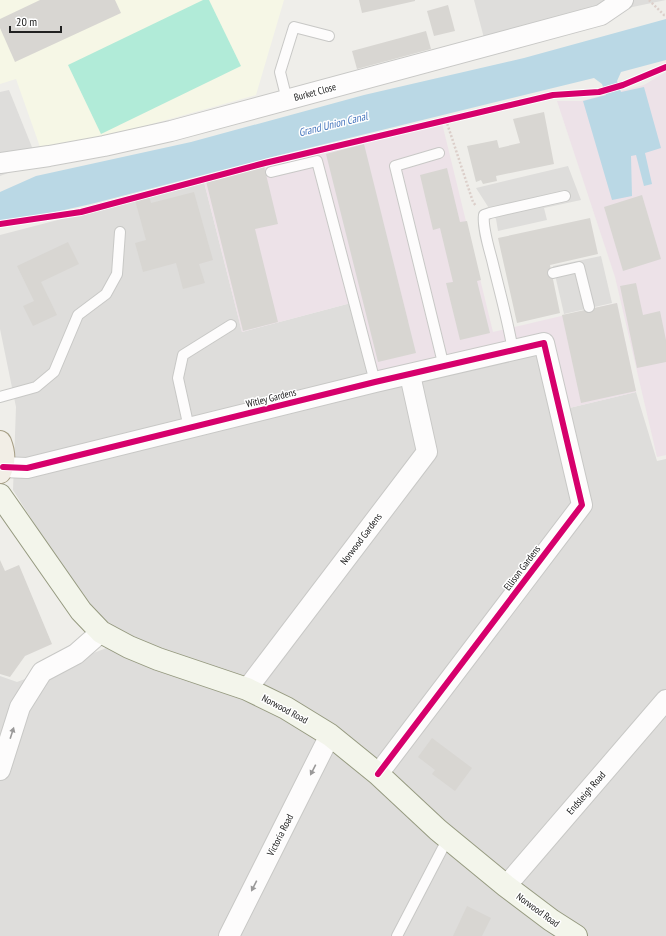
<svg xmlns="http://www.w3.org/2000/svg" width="666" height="936" font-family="'PT Sans Narrow',sans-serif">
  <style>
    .residential { fill: #dedddb }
    .industrial { fill: #ede2e8 }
    .education { fill: #f6f7e6 }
    .pitch { fill: #b1ebd8 }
    .water { fill: #bad8e5 }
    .building { fill: #d8d6d2 }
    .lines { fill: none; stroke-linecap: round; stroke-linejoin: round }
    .lane-casing { stroke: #c8c8c6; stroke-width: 12 }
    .street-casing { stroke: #c8c8c6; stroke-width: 22 }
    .secondary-casing { stroke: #969a80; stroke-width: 24 }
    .primary-casing { stroke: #a69e85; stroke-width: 24 }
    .path { stroke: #dccfca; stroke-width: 2.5; stroke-dasharray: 2 2; stroke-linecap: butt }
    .lane { stroke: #fdfcfc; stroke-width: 10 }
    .street { stroke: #fdfcfc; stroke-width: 20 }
    .secondary { stroke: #f3f5eb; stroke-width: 22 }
    .primary { stroke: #f2eee6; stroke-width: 22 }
    .cycleway-casing { stroke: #fff; stroke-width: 8 }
    .cycleway { stroke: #d6006c; stroke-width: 6 }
    .oneway { fill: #9a9999 }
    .labels { text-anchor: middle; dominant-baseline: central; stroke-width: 3; stroke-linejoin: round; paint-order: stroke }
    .street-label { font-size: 10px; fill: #212121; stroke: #fff }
    .water-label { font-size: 11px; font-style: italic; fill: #4273bb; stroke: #fff }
  </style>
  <rect width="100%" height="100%" fill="#efeeea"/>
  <g class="residential">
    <path d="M474,0h192l-182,38z"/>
    <path d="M9,90l29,72 -38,14v-84z"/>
    <path d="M568,166l13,34 -37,8 3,12 -49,11 -2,-12 -20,-31z"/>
    <path d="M204,182l38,150 109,-29 21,77 175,-41 14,71 75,-18 21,69 9,-2v477h-666v-260l17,6 87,-33 12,-9 -23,-24 -80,-126 3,-83 -16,-78v-94z"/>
    <path d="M601,256l11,47 -48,11 -11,-48z"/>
  </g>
  <g class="industrial">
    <path d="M666,72v383l-9,2 -42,-180 -58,-176h24l63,-16z"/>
    <path d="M442,123l51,209 124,-29 19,89 -75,18 -14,-70 -175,40 -21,-77 -109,29 -38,-150z"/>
  </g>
  <path class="education" d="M0,0h284l-28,95 -147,41 -69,11 -24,-68 -16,5z"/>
  <path class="pitch" d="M203,0h6l32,66 -140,68 -33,-69z"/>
  <path class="water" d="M666,19v41l-45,12 -4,9 4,11 23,-5 17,61 -16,5 7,31 -8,2 -8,-31 -5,1 1,40 -20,4 -29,-99 23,-6 -4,-11 -8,-6 -318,78 -185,48 -58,13 -33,5v-30l36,-16 155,-34 173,-47 160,-37z"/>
  <g class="building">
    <path d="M40,0h75l6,13 -106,49 -15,-34v-9z"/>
    <path d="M359,0h56v1l-53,12z"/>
    <path d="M448,5l7,26 -21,5 -7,-25z"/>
    <path d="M426,31l5,18 -74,20 -5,-18z"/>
    <path d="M544,112l10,52 -58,12 1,5 -14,3 -2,-4 -5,2 -9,-36 30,-6 2,8 21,-5 -7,-24z"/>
    <path d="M364,144l52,209 -38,9 -52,-208z"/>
    <path d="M264,166l14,58 -23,5 23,93 -35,9 -37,-150z"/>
    <path d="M447,168l13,54 7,-1 14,59 -4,1 13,52 -30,7 -14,-57 7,-1 -13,-54 -7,2 -13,-55z"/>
    <path d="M194,192l19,68 -14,4 6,19 -22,6 -7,-26 -33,9 -8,-29 11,-3 -11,-40 14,-4 2,7z"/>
    <path d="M642,195l19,64 -38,12 -19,-64z"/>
    <path d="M590,218l8,36 -48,11 10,48 -43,10 -19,-85z"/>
    <path d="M68,242l11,22 -38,18 16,33 -24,11 -10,-20 11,-5 -17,-35z"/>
    <path d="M636,283l7,32 17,-4 6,29v22l-29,6 -17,-82z"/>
    <path d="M617,303l19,88 -55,12 -19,-88z"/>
    <path d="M0,560l5,11 14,-6 33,79 -27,12 -15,21 -10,-3z"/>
    <path d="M432,738l40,30 -17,23 -23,-17 3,-4 -17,-13z"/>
    <path d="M467,906l24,12 -9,18h-29z"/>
  </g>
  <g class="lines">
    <g class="lane-casing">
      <g id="lane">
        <path d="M287,100l-7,-28 14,-45 35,9"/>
        <path d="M439,153l-44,13 49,201"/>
        <path d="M271,172l46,-11 58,221"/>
        <path d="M553,273l26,-6 10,40"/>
        <path d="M513,351c-5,-30 -13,-58 -20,-87 -3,-13 -11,-36 -9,-49l6,-2 75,-17"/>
        <path d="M0,397l36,-10 18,-15 24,-57 28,-21 11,-20 3,-42"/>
        <path d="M189,428l-11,-50 5,-23 48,-30"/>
        <path d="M397,936l51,-98"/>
      </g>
    </g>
    <g class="street-casing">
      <g id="street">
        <path d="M0,163l49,-7 55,-10 67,-15 430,-116 22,-15"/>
        <path d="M3,467l24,1 348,-86 169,-39 38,162 -204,269"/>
        <path d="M247,689l180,-237 -17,-77"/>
        <path d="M0,770l20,-63 22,-35 34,-18 25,-22"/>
        <path d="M506,886l160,-186"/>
        <path d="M229,936l101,-201"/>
      </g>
    </g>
    <g class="secondary-casing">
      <path id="secondary" d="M0,495l81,116 20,21 28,15 29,12 89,30 39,19 44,27 48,39 60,56 68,56 45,34 25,16"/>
    </g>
    <g class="primary-casing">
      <path id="primary" d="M0,442c4,10 5,20 0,30"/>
    </g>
    <g class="path">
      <path d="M649,0l15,15h2"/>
      <path d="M446,120l27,82 3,4"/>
      <path d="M323,149l230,-54 46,-3 24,-7 43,-18"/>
      <path d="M0,224l81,-12 179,-48"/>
    </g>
    <use href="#lane" class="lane"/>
    <use href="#street" class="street"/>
    <use href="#secondary" class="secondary"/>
    <use href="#primary" class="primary"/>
    <g class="cycleway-casing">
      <g id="cycleway">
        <path d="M0,224l81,-12 184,-49 288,-68 46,-3 24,-7 43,-18"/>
        <path d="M3,467l24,1 348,-86 169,-39 38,162 -204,269"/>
      </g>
    </g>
    <use href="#cycleway" class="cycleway"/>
  </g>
  <defs><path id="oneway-solid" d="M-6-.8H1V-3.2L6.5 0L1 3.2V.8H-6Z"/></defs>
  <g class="oneway">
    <use href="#oneway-solid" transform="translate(12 733) rotate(-72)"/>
    <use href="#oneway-solid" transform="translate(313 770) rotate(117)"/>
    <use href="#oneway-solid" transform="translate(254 886) rotate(117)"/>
  </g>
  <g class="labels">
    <g class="street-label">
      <text transform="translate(315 92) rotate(-15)">Burket Close</text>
      <text transform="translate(271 398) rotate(-14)">Witley Gardens</text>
      <text transform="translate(361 539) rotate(-53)">Norwood Gardens</text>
      <text transform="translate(522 568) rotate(-53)">Ellison Gardens</text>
      <text transform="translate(285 709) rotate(28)">Norwood Road</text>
      <text transform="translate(586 793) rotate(-49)">Endsleigh Road</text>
      <text transform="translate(280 835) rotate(-63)">Victoria Road</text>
      <text transform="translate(538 910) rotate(36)">Norwood Road</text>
    </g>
    <g class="water-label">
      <text transform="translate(333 124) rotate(-14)">Grand Union Canal</text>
    </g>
  </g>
  <path d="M10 26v6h51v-6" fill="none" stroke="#212121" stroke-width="2"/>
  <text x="16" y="26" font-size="12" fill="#212121" stroke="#ffffff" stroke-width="3" paint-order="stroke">20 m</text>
</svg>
